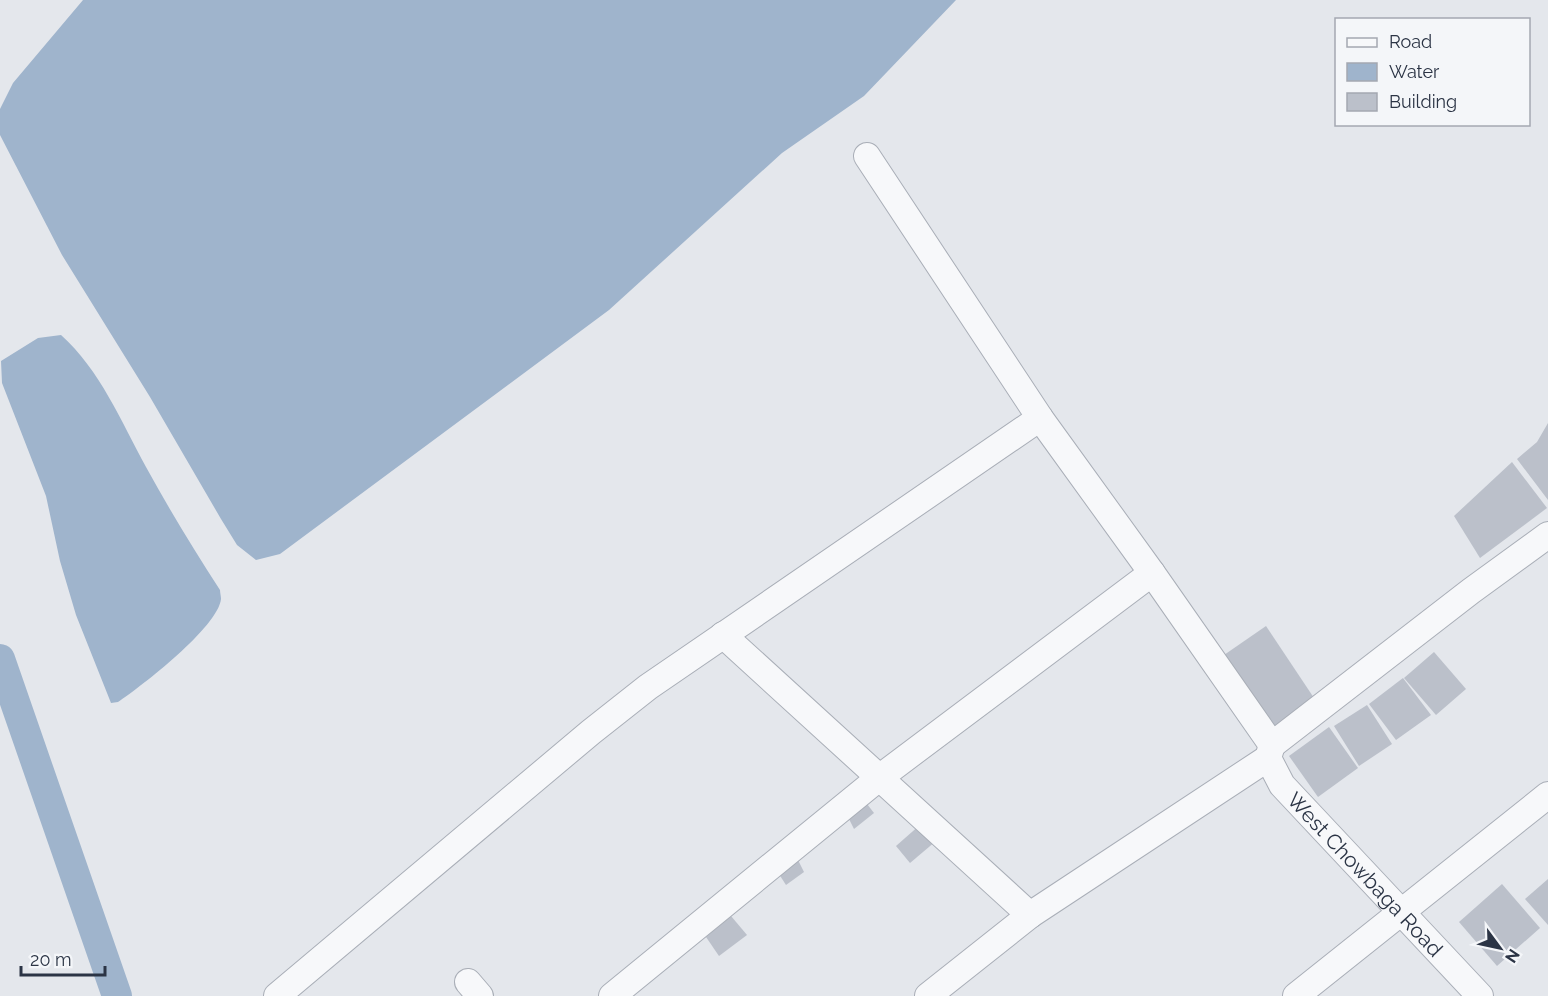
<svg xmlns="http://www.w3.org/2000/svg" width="1548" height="996" font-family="Raleway,sans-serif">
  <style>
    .water { fill: #9fb4cc }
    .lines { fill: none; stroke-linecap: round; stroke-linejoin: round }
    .canal { stroke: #9fb4cc; stroke-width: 30 }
    .building { fill: #bbc0ca }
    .minor-casing { stroke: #a9aeb7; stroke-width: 28 }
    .minor { stroke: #f7f8fa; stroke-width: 26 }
    .labels { text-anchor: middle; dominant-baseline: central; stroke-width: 6; stroke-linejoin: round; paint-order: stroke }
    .street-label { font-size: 21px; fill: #2b3445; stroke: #f4f6f9 }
  </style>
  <rect width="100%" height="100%" fill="#e4e7ec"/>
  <g class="water">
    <path d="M83,0h873l-92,96 -82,57 -173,157 -329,244 -24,6 -19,-15 -16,-26 -71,-122 -88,-142 -62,-120v-26l13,-26z"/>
    <path d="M61,335c39,35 60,86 85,132 23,42 48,83 74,123 0,2 1,7 1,9 -3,28 -79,87 -103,103l-7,1 -35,-88 -16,-54 -14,-65 -44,-113 -1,-22 37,-23z"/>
  </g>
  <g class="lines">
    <path class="canal" d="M0,659l117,337"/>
  </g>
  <g class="building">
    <path d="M1548,423v77l-31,-41 20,-17z"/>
    <path d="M1512,462l35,46 -67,50 -26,-42z"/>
    <path d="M1266,626l52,78 -41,28 -53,-77z"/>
    <path d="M1434,652l32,37 -30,26 -32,-37z"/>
    <path d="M1403,678l28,37 -35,25 -27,-36z"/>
    <path d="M1367,705l25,39 -33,22 -25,-40z"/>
    <path d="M1329,727l29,41 -40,29 -29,-41z"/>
    <path d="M864,800l10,13 -20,16 -7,-14z"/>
    <path d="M921,824l15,17 -26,22 -14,-17z"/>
    <path d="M796,856l8,16 -18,13 -9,-14z"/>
    <path d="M1548,879v46l-23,-26z"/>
    <path d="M1502,884l38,44 -43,38 -38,-44z"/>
    <path d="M731,916l16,19 -28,21 -13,-19z"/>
  </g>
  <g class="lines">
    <g class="minor-casing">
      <g id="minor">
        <path d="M867,156l173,262 112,155 120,172"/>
        <path d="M723,635l307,280"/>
        <path d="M1272,745l199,-154 77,-56"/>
        <path id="s1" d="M1272,745l-4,13 14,27 198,211"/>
        <path d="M468,982l12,14"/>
        <path d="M277,996l314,-264 57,-45 392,-269"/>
        <path d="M612,996l267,-218 273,-205"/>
        <path d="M928,996l102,-81 238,-157"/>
        <path d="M1296,996l252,-201"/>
      </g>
    </g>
    <use href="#minor" class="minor"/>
  </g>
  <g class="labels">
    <g class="street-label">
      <text stroke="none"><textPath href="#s1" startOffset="166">West Chowbaga Road</textPath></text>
    </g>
  </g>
  <rect x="1335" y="18" width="195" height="108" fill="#f4f6f9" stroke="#a4a8b1" stroke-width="1.5"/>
  <rect x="1347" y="38" width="30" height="9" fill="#f7f8fa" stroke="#a4a8b1" stroke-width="1.5"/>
  <text x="1389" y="48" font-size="18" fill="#2b3445">Road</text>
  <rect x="1347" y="63" width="30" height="18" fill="#9fb4cc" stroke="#a4a8b1" stroke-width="1.5"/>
  <text x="1389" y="78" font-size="18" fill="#2b3445">Water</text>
  <rect x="1347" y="93" width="30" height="18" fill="#bbc0ca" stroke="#a4a8b1" stroke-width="1.5"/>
  <text x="1389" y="108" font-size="18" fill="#2b3445">Building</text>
  <g transform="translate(1500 948) rotate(123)" stroke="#f4f6f9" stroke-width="4.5" paint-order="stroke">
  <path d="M0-4.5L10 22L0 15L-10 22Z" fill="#2b3445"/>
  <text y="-9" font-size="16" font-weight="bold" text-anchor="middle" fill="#2b3445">N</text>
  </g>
  <path d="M21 966v9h84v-9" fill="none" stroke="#2b3445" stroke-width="3"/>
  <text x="30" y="966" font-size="18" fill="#2b3445" stroke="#f4f6f9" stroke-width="4.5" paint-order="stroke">20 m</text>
</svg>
